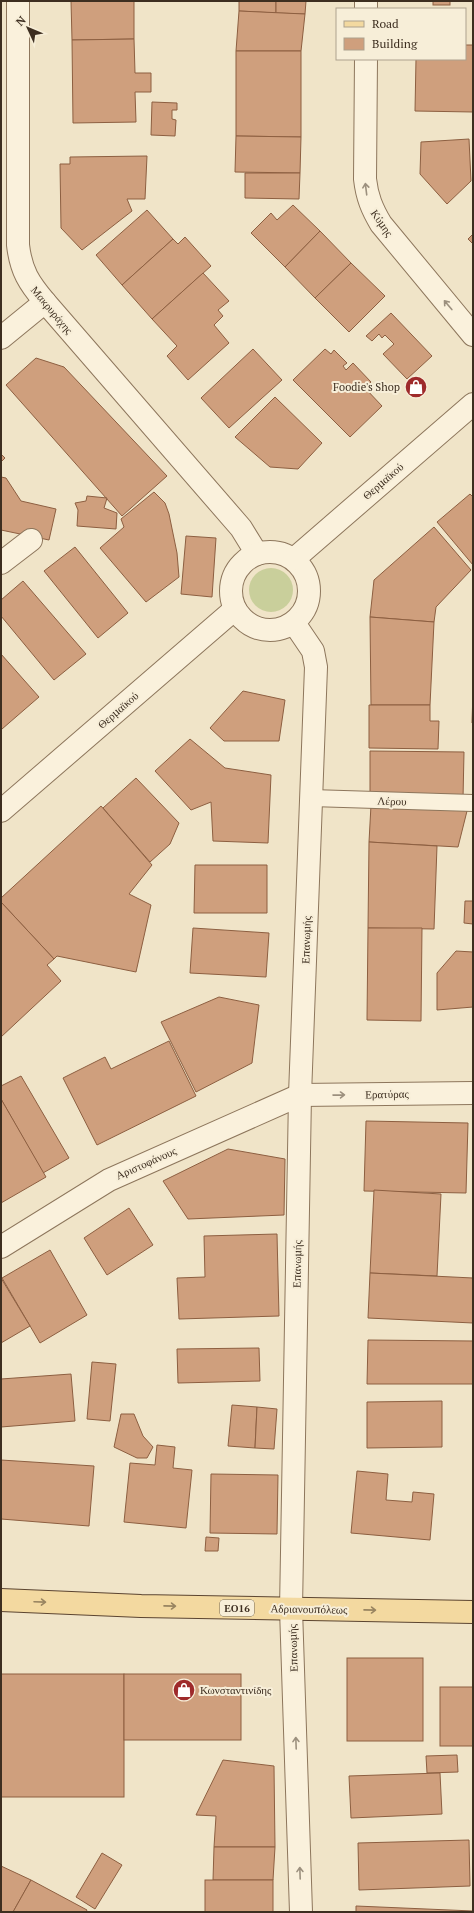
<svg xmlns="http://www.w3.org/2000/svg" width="474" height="1913" font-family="'PT Serif',serif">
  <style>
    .green { fill: #c9cf9b }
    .building { fill: #cf9f7d; stroke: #8d5f41 }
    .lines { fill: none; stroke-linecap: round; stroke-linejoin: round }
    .lane-casing { stroke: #8d765c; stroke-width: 18 }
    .street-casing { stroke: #8d765c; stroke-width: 24 }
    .primary-casing { stroke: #5b4430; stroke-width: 24 }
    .lane { stroke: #faf1dc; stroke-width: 16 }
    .street { stroke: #faf1dc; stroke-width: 22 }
    .primary { stroke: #f3d9a0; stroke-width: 22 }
    .oneway { stroke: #9c907e }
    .oneway2 { stroke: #988460 }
    .labels { text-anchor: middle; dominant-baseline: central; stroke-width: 4; stroke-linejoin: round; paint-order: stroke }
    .shield { fill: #f7eed8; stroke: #756857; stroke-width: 1 }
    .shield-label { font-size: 10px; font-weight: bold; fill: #3d2e20 }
    .street-label { font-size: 11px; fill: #3d2e20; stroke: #f7eed8 }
    .poi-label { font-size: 11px; fill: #3d2e20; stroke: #f7eed8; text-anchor: end }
  </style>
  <rect width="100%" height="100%" fill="#f0e4c8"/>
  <circle class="green" cx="271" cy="590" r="22"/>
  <g class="building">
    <path d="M71,1h63v38l-62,1z"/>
    <path d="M239,1h37v12l-37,-2z"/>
    <path d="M276,1h30l-1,13 -29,-1z"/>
    <rect x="433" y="1" width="17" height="4"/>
    <path d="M239,11l66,3 -4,37h-65z"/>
    <path d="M134,39l1,34h16v19h-16l1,30 -63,1 -1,-83z"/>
    <path d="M465,45h8v67l-58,-1 1,-52h49z"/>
    <path d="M236,51h65v86l-65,-1z"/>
    <path d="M152,102l25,1v7h-5v9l4,1 -1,16 -24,-1z"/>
    <path d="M236,136l65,1 -1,36 -65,-1z"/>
    <path d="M469,139l2,42 -24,23 -27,-30 1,-32z"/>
    <path d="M147,156l-2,43h-18l5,12 -50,39 -21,-22 -1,-64h10v-7z"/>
    <path d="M245,173h55l-1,26 -54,-1z"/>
    <path d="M293,205l27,26 -35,36 -34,-34 20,-20 6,7z"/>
    <path d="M147,210l26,29 -51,46 -26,-30z"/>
    <path d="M320,231l31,32 -36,35 -30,-31z"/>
    <path d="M473,234v10l-5,-5z"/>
    <path d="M185,237l26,29 -59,53 -30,-34 51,-46 5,5z"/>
    <path d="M351,263l34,33 -36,36 -34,-34z"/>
    <path d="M203,273l26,28 -11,9 5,6 -9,9 15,18 -41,37 -21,-24 10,-10 -25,-27z"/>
    <path d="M391,313l41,43 -25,23 -24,-25 11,-10 -9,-9 -3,3 -3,-4 -7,7 -6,-5z"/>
    <path d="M253,349l29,31 -53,48 -28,-30z"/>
    <path d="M325,349l6,5 3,-4 13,13 -4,3 3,4 7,-7 18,19 -6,6 17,18 -32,31 -57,-57z"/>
    <path d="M36,358l28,9 103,109 -45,40 -116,-131z"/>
    <path d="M275,397l47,46 -24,26 -28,-2 -35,-30z"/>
    <path d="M1,454l4,4 -4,4z"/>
    <path d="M1,477l5,1 15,23 35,8 -7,31 -48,-10z"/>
    <path d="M154,492l11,11 4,11 8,39 2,24 -33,25 -46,-54 24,-21 -3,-8z"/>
    <path d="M470,494l3,3v68l-36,-43z"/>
    <path d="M87,496l20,2 -3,10 13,5 -1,16 -39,-3 1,-16 -3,-7 11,-2z"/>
    <path d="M434,527l37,43 -35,37 -2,15 -64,-5 4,-37z"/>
    <path d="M186,536l30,2 -4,59 -31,-3z"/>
    <path d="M75,547l53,66 -30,25 -54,-67z"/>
    <path d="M23,581l63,73 -32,26 -53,-64v-16z"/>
    <path d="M370,617l64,5 -4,83h-59z"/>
    <path d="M1,654l38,43 -37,32 -1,-1z"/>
    <path d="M243,691l42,9 -6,41h-55l-14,-13z"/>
    <path d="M473,691v32h-1z"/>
    <path d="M369,705h61v16h9l-1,28 -69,-1z"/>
    <path d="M190,739l35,29 46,7 -3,68 -55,-2 -2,-39 -20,8 -36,-39z"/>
    <path d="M370,751l94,1 -1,47 -93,-3z"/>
    <path d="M136,778l43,45 -9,21 -20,18 -47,-54z"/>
    <path d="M371,805l93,2 3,4 -9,36 -89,-5z"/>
    <path d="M101,806l51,59 -23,29 22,11 -15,67 -79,-16 -3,3 -53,-57v-4z"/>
    <path d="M369,842l68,4 -3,83 -66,-1z"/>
    <path d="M195,865h72v48h-73z"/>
    <path d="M465,901h8v23l-9,-1z"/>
    <path d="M1,902l53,57 -7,6 14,16 -60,56z"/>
    <path d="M193,928l76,5 -3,44 -76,-4z"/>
    <path d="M368,928h54l-1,93 -54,-1z"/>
    <path d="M456,951l17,1v55l-36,3v-37z"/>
    <path d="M219,997l40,8 -7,58 -56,29 -35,-70z"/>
    <path d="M169,1041l27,55 -99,49 -34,-67 42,-21 6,12z"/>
    <path d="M21,1076l48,82 -26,15 -42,-74v-13z"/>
    <path d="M1,1099l45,78 -45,26z"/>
    <path d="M366,1121l102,2 -2,70 -102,-2z"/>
    <path d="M228,1149l57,10 -1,56 -96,4 -25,-38z"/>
    <path d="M374,1190l67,4 -4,82 -67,-3z"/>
    <path d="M129,1208l24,37 -46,30 -23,-37z"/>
    <path d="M277,1234l2,82 -100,3 -2,-41 28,-1 -1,-41z"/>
    <path d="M50,1250l37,65 -47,28 -38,-65z"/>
    <path d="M370,1273l103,5v45l-105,-5z"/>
    <path d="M1,1278l29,48 -29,17z"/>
    <path d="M368,1340l105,1v43h-106z"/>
    <path d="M259,1348l1,33 -82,2 -1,-34z"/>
    <path d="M92,1362l24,2 -6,57 -23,-2z"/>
    <path d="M71,1374l4,47 -74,6v-48z"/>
    <path d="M442,1401v46l-75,1v-46z"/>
    <path d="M232,1405l25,2 -2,41 -27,-2z"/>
    <path d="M257,1407l20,2 -3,40 -19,-1z"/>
    <path d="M121,1414h13l9,22 10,11 -6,11h-10l-23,-11z"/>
    <path d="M157,1445l18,2 -2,21 19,2 -6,58 -62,-6 6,-59 25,2z"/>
    <path d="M1,1460l93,6 -5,60 -88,-7z"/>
    <path d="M357,1471l31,3 -2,26 26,2 1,-10 21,2 -4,46 -79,-7z"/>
    <path d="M211,1474l67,1 -1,59 -67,-1z"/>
    <path d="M206,1537l13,1 -1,13h-13z"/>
    <rect x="347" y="1658" width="76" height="83"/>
    <rect x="1" y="1674" width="123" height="123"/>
    <rect x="124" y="1674" width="117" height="66"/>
    <rect x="440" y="1687" width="33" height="59"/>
    <path d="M457,1755l1,17 -31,1 -1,-17z"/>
    <path d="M223,1760l51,6 1,81h-61l2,-31 -20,-1z"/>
    <path d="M440,1773l2,41 -91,4 -2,-42z"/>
    <path d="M469,1840l1,46 -111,4 -1,-47z"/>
    <path d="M214,1847h61l-2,33h-60z"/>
    <path d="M102,1853l20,12 -27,44 -19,-12z"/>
    <path d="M1,1866l30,14 -18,32h-12z"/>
    <path d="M31,1880l56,30 -1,2h-73z"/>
    <rect x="205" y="1880" width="68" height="32"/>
    <path d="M356,1906l117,5v1h-117z"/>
  </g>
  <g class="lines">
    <g class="lane-casing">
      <path id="lane" d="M311,798l162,5"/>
    </g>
    <g class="street-casing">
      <g id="street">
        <path d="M18,1v244c3,26 11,38 27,57l196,226 16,26"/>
        <path d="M366,9v-8"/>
        <path d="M366,59l-1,120c2,18 7,30 16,45l92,111"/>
        <path d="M1,338l44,-36"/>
        <circle cx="270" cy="591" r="39"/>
        <path d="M294,559l179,-155"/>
        <path d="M1,563l30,-23"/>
        <path d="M294,623l19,28 3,16 -16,428 -9,514 10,303"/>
        <path d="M1,811l234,-202"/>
        <path d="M1,1247l108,-67 191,-85 173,-2"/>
      </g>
    </g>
    <g class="primary-casing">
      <path id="primary" d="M1,1600l140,6 332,6"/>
    </g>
    <use href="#lane" class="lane"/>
    <use href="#street" class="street"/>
    <use href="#primary" class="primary"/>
  </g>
  <defs><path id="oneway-shaft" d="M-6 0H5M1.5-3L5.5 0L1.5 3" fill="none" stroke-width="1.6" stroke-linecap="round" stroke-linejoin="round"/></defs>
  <g class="oneway">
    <use href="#oneway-shaft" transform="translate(366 189) rotate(-97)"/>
    <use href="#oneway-shaft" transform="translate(448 305) rotate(-130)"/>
    <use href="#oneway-shaft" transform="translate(339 1095) rotate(-1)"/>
    <use href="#oneway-shaft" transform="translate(296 1743) rotate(-92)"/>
    <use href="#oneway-shaft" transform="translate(300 1873) rotate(-92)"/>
  </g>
  <g class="oneway2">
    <use href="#oneway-shaft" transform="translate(40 1602) rotate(2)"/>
    <use href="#oneway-shaft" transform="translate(170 1606) rotate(1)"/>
    <use href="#oneway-shaft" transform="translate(370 1610) rotate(1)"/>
  </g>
  <defs>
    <g id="shop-disc" transform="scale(1.15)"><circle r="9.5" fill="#9e2a2b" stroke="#f7eed8"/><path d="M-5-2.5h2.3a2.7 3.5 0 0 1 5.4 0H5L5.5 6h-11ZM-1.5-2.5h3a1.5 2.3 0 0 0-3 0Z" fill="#fff"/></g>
  </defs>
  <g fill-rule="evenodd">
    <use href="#shop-disc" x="416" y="387"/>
    <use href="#shop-disc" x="184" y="1690"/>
  </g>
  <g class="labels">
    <rect class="shield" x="220" y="1600" width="34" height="16" rx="3"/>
    <g class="shield-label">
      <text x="237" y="1608">ΕΟ16</text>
    </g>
    <g class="street-label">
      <text transform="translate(382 223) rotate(55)">Κύμης</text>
      <text transform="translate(52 310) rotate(50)">Μακρυράχης</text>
      <text transform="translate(383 481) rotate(-41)">Θερμαϊκού</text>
      <text transform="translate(118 710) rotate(-41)">Θερμαϊκού</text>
      <text transform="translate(392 801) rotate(2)">Λέρου</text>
      <text transform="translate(306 940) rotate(-88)">Επανωμής</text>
      <text transform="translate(387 1094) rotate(-1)">Ερατύρας</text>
      <text transform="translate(146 1163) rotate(-24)">Αριστοφάνους</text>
      <text transform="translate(297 1264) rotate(-89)">Επανωμής</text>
      <text transform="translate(309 1609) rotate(1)">Αδριανουπόλεως</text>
      <text transform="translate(293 1648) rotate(-92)">Επανωμής</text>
    </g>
    <g class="poi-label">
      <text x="400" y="387">Foodie's Shop</text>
      <text x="200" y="1690" text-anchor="start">Κωνσταντινίδης</text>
    </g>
  </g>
  <rect width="474" height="1913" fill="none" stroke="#3d2e20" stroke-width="4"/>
  <rect x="336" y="8" width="130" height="52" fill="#f7eed8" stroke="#ada18e"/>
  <rect x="344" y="21" width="20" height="6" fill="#f3d9a0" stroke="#ada18e"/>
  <text x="372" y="28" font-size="12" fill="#3d2e20">Road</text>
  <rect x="344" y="38" width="20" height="12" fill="#cf9f7d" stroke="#ada18e"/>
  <text x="372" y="48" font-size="12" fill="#3d2e20">Building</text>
  <g transform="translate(28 28) rotate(314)" stroke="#f7eed8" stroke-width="3" paint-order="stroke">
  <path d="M0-3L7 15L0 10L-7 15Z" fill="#3d2e20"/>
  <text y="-6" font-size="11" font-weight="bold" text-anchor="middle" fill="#3d2e20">N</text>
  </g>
</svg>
